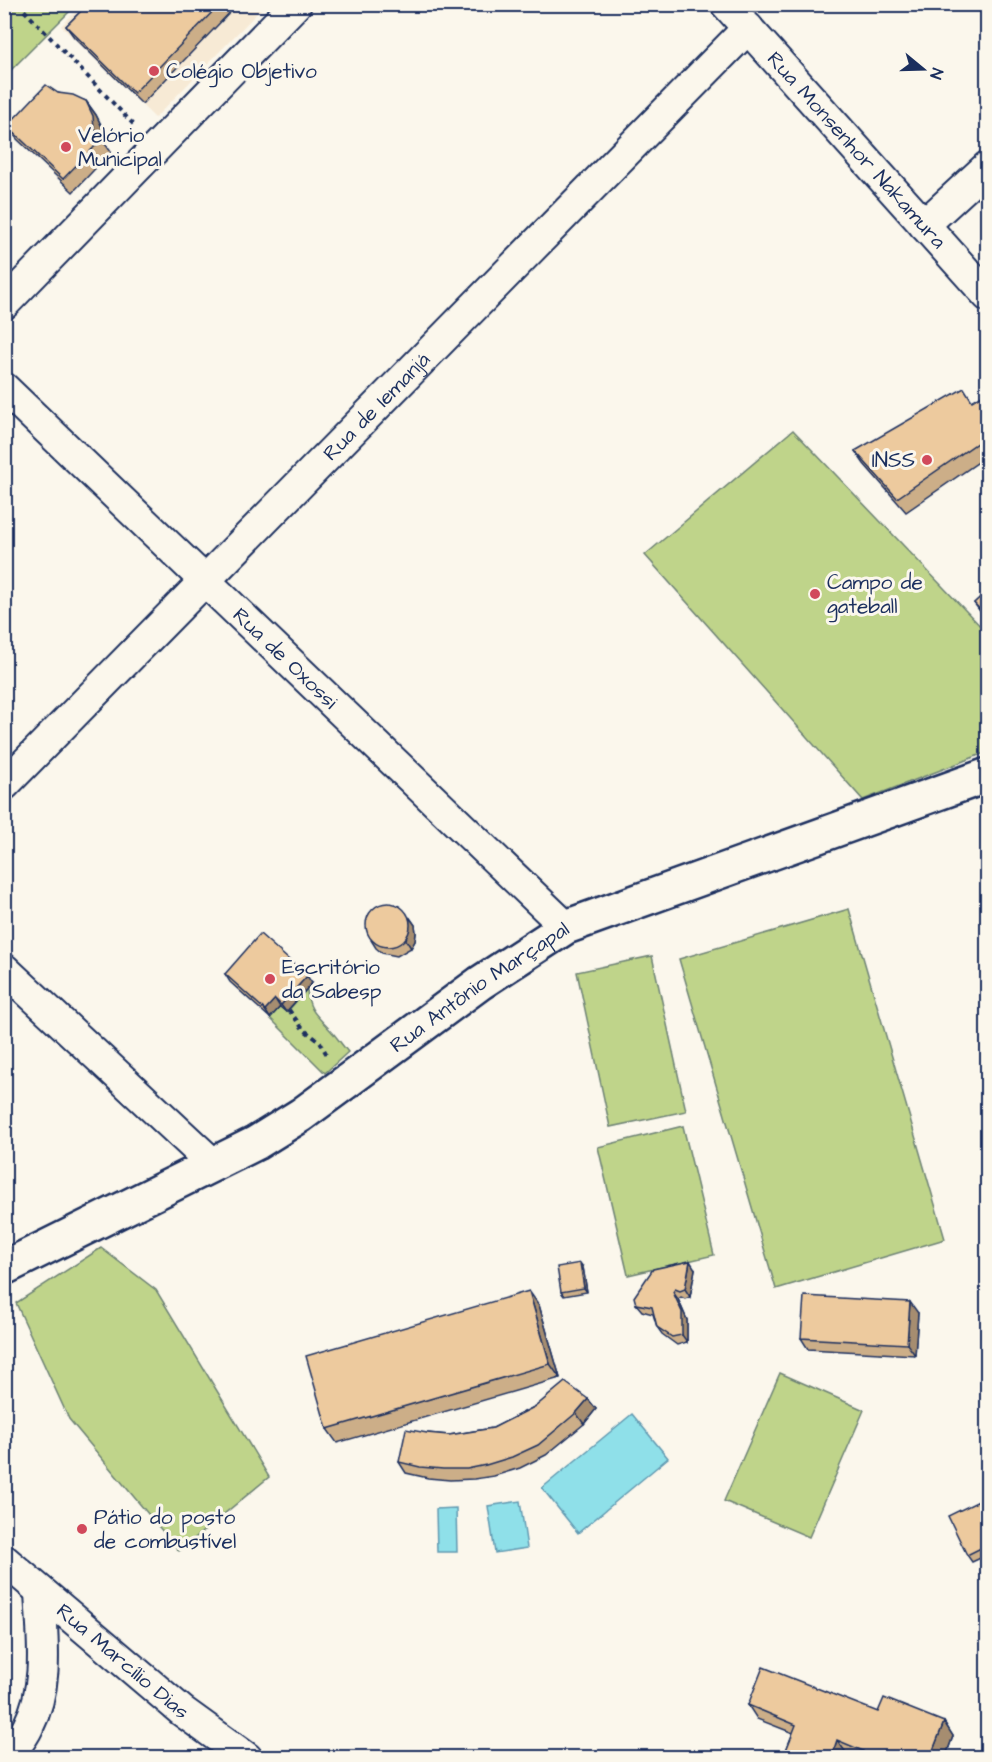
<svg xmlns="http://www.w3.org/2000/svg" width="992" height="1762" font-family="'Architects Daughter',sans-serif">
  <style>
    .built { fill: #f7ead5 }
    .green { fill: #bfd48a; stroke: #6d8274; stroke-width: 1.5 }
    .water { fill: #8fe0e9; stroke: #6199b1; stroke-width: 1.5 }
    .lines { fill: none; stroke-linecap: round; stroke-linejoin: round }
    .street-casing { stroke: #1b2f5e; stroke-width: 34 }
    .secondary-casing { stroke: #1b2f5e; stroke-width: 38 }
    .path { stroke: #1b2f5e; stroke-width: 4; stroke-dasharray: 4.5 4.5; stroke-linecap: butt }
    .street { stroke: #fbf7ec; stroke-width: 30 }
    .secondary { stroke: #fbf7ec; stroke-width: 33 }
    .wall { fill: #ccae88; stroke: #1b2f5e; stroke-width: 1.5 }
    .shaded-wall { fill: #a68d6f; stroke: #1b2f5e; stroke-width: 1.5 }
    .building { fill: #edca9e; stroke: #1b2f5e; stroke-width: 1.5 }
    .poi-dot { fill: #d1495b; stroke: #fbf7ec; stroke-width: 2 }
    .labels { text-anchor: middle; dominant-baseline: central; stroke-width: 6; stroke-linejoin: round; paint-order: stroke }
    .poi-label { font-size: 21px; fill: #1b2f5e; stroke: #fbf7ec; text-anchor: start }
    .street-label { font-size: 21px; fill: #1b2f5e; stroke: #fbf7ec }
  </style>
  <rect width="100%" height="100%" fill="#fbf7ec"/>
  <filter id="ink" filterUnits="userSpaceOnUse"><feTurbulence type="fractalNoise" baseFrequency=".0167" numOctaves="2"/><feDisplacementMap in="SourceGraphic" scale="12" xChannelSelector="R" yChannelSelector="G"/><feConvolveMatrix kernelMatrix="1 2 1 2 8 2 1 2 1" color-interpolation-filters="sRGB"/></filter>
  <g filter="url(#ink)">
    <path class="built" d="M82,5h183l-110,113 -94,-92z"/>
    <g class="green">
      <path d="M5,4l71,1 -71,71 -1,-71z"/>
      <path d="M793,430l194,203v119l-124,48 -218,-245z"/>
      <path d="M849,909l96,330 -169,50 -97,-330z"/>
      <path d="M652,956l34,155 -76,16 -33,-155z"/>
      <path d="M307,989c1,23 12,28 26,44 5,6 10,13 15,19l-23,21 -55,-55 10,-11 7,5z"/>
      <path d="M683,1126l31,129 -86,20 -30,-128z"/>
      <path d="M101,1248l55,42 113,187 -90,74 -110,-132 -53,-116z"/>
      <path d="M780,1373l84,37 -55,127 -85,-36z"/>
    </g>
    <g class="water">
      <path d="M632,1414l36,44 -90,75 -36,-45z"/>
      <path d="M520,1501l7,47 -32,5 -7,-47z"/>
      <path d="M456,1508l1,44h-20l-1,-43z"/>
    </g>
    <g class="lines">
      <g class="street-casing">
        <g id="street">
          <path id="s1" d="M726,4l262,292"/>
          <path d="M924,225l64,-59"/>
          <path d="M4,304l292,-300"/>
          <path id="s2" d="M4,388l562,539"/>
          <path id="s3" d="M4,785l744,-757"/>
          <path d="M4,969l209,195"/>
          <path id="s4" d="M4,1560l178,151 65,47"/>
          <path d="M7,1758c7,-10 16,-20 21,-31 22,-43 14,-90 12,-136"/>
        </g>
      </g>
      <g class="secondary-casing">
        <g id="secondary">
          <path id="s5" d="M4,1268l252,-125 45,-28 49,-36 130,-96 86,-56 422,-152"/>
        </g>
      </g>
      <g class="path">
        <path d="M18,4l118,123"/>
        <path d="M289,1010l14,19 17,13 8,15"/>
      </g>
      <use href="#street" class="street"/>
      <use href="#secondary" class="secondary"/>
    </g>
    <g class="wall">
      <path d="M88,4h150l-96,100 -68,-67 -8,-11z"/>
      <path d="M58,93l28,8 10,14 7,14v12l8,11 -38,40 -56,-53 -10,-13z"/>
      <path d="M987,393v63l-81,56 -42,-48 -9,-13 118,-50z"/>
      <path d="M987,591v30l-13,-18z"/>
      <path d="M410,918l5,7 1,8 -1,8 -4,7 -14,8 -15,-3 -6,-5 -5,-8z"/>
      <path d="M225,974l87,9 -26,29 -6,-5 -10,11 -40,-36z"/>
      <path d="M583,1267l4,25 -23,4 -3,-4z"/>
      <path d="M695,1269l-5,28 -5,2 -4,-2 -3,2 9,21v22l-10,3 -15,-11 -5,-7 -4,-13 -11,-3 -6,-7z"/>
      <path d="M539,1305l21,73 -223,65 -10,-14z"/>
      <path d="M918,1313l-3,42 -107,-6 -7,-11z"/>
      <path d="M588,1399l8,10 -12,15 -38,31 -26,13 -26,8 -20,3 -24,1 -22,-2 -22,-5 -7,-11 28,-29 22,2 44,-7 43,-22z"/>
      <path d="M987,1497v58l-15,7 -5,-7z"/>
      <path d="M748,1705l130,7 66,10 9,14 -8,22h-90l-8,-4 -1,4h-63l10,-25 -36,-14z"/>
    </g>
    <g class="shaded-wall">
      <path d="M86,101l10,14 7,14v12l-9,-12z"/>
      <path d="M410,918l5,7 1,8 -1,8 -4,7 -5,-8z"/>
      <path d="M307,976l5,7 -26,29 -5,-7z"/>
      <path d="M275,999l5,8 -10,11 -5,-8z"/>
      <path d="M690,1261l5,8 -5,28 -5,-8z"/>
      <path d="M580,1263l3,4 4,25 -3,-4z"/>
      <path d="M529,1291l10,14 21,73 -10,-14z"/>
      <path d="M673,1292l5,7 9,21v22l-5,-7z"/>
      <path d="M910,1302l8,11 -3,42 -8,-11z"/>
      <path d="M588,1399l8,10 -12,15 -8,-11z"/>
      <path d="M944,1722l9,14 -8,22h-15z"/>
      <path d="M837,1740l10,14 -1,4h-15z"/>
    </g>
    <g class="building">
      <path d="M88,4h132l-86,89 -68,-67z"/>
      <path d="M46,85l12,8 15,2 13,6 7,15 1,13 8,10 -39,40 -56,-53z"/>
      <path d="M964,388l8,13 15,-9v44l-90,62 -42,-47z"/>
      <path d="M987,591v26l-13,-14z"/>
      <circle cx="388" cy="925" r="22"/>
      <path d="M260,934l47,42 -26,29 -6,-6 -10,11 -40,-36z"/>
      <path d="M690,1261l-5,28 -5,2 -5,-2 -2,3 9,20v23l-10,2 -15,-10 -5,-20 -16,-3 -2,-7 19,-28z"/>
      <path d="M580,1263l4,25 -23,4 -4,-25z"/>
      <path d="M529,1291l21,73 -223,65 -21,-73z"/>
      <path d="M804,1296l106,6 -3,42 -106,-6z"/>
      <path d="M565,1382l23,17 -12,14 -38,32 -26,12 -26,8 -19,4h-24l-23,-2 -21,-5 7,-33 21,4 22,2 44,-7 43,-22z"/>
      <path d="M987,1497v48l-20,10 -19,-39z"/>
      <path d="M763,1667l115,45 6,-14 60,24 -14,36h-67l-2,-2 2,-5 -26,-11 -6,18h-48l13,-33 -48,-20z"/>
    </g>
  </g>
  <g class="poi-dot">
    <circle cx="154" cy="71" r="6"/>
    <circle cx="66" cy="147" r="6"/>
    <circle cx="927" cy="460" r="6"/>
    <circle cx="815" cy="594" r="6"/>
    <circle cx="270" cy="979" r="6"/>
    <circle cx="82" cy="1529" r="6"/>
  </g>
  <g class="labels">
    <g class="poi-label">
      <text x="166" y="71">Colégio Objetivo</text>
      <text x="78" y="135">Velório<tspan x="78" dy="24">Municipal</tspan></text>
      <text x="915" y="460" text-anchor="end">INSS</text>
      <text x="827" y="582">Campo de<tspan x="827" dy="24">gateball</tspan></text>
      <text x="282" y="967">Escritório<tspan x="282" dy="24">da Sabesp</tspan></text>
      <text x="94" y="1517">Pátio do posto<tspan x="94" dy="24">de combustível</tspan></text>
    </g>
    <g class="street-label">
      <text stroke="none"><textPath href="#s1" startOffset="196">Rua Monsenhor Nakamura</textPath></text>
      <text stroke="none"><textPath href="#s3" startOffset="531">Rua de Iemanjá</textPath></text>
      <text stroke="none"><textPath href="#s2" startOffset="390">Rua de Oxossi</textPath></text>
      <text stroke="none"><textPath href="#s5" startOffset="554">Rua Antônio Marçapal</textPath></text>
      <text stroke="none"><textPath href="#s4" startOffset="156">Rua Marcílio Dias</textPath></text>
    </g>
  </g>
  <rect width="992" height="1762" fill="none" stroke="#fbf7ec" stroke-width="24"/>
  <rect x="12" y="12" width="968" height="1738" fill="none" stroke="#1b2f5e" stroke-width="2" filter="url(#ink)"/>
  <g transform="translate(923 69) rotate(109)" stroke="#fbf7ec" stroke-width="4.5" paint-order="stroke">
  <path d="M0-4.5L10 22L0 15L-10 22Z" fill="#1b2f5e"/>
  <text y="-9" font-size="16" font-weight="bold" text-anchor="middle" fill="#1b2f5e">N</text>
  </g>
</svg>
